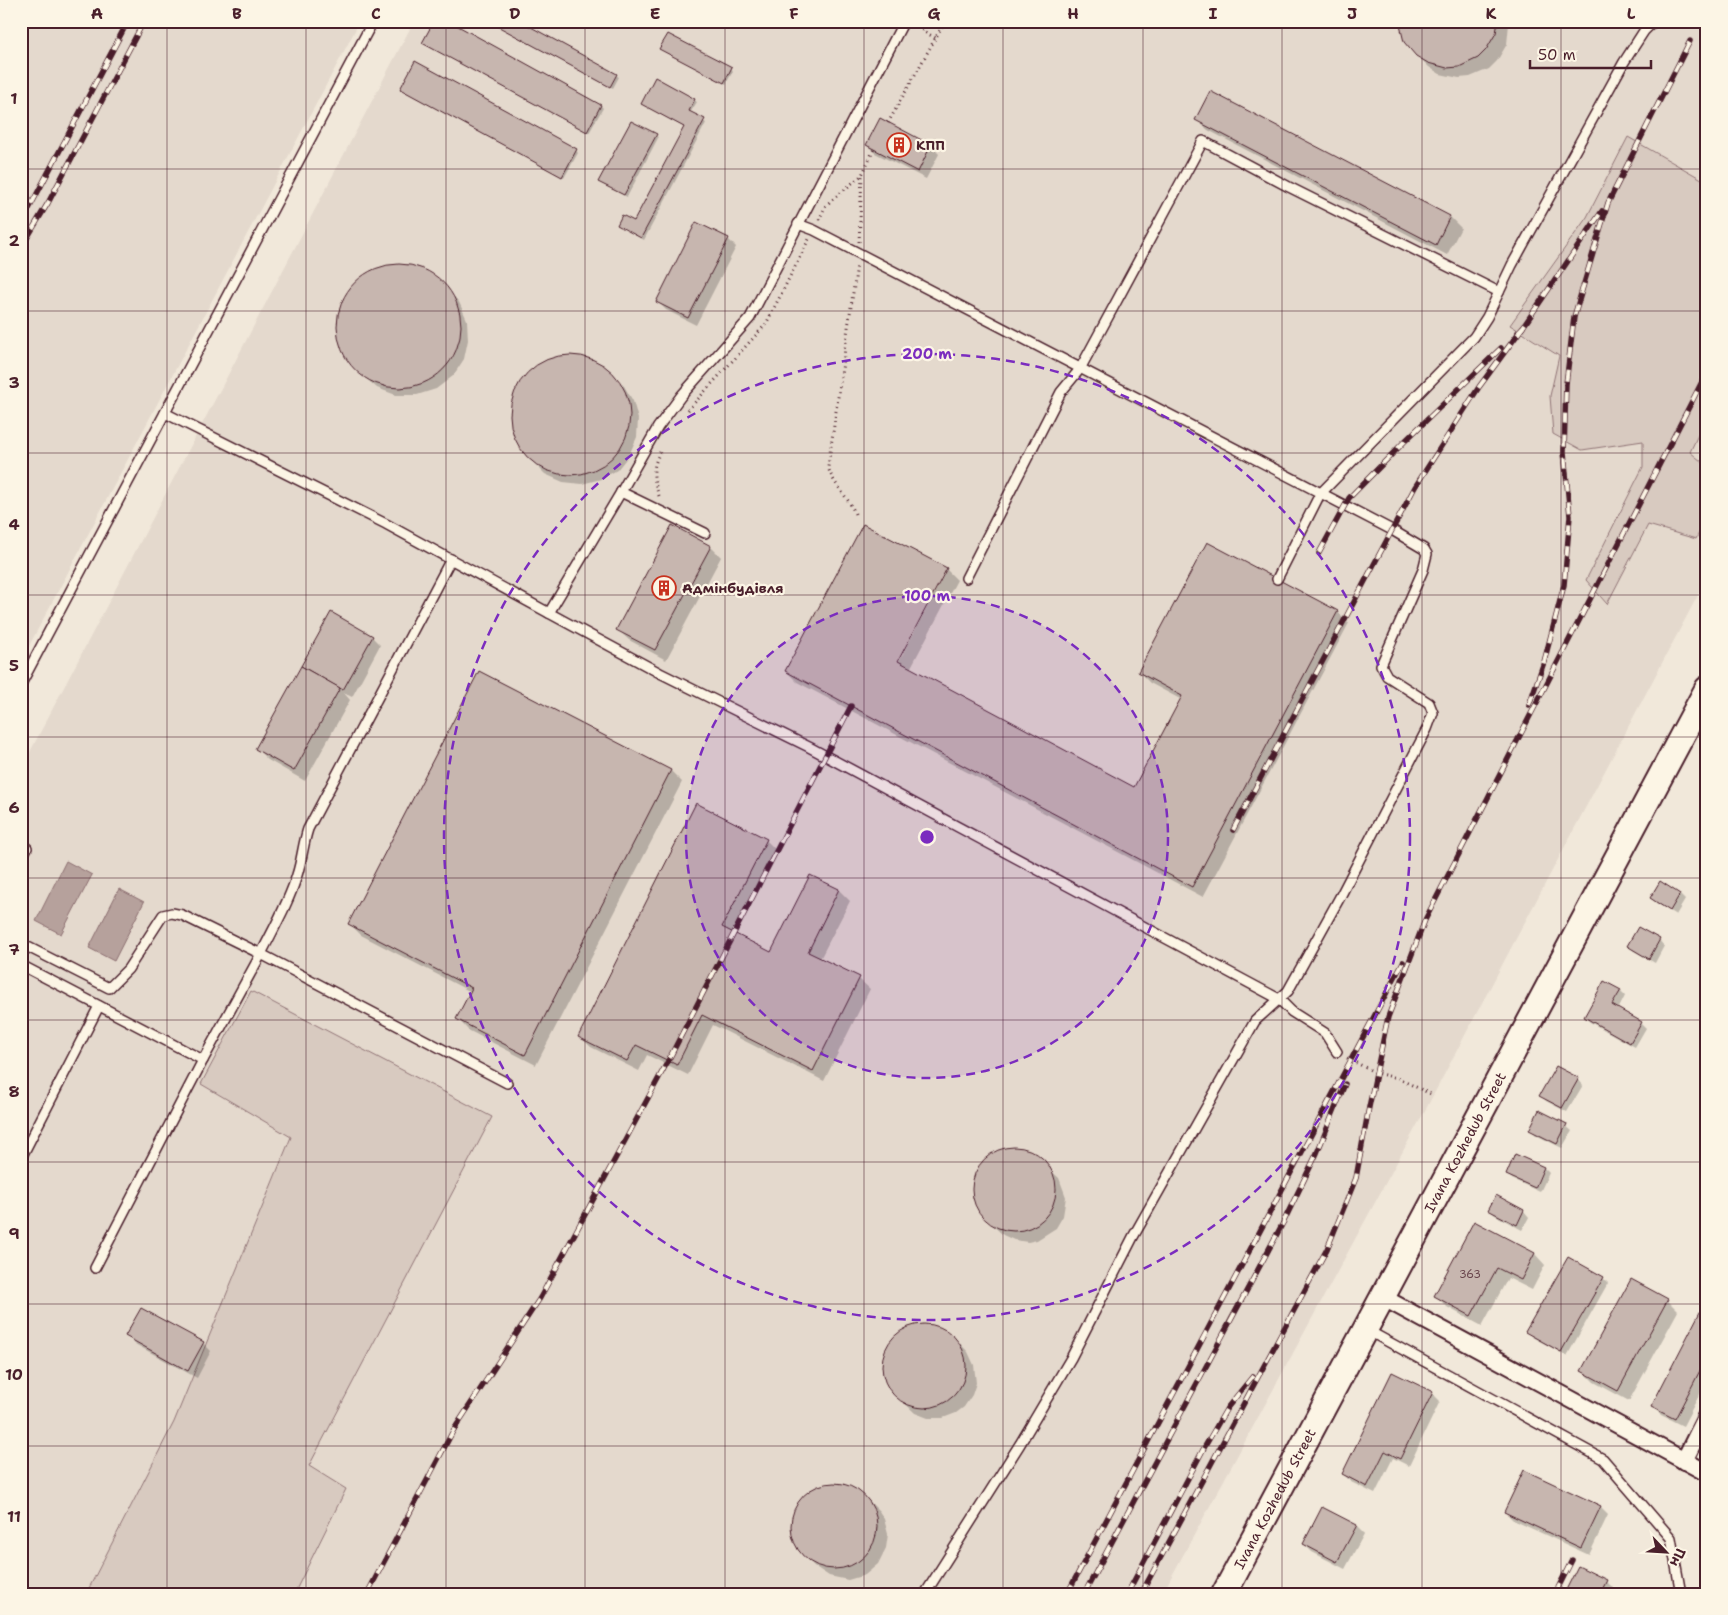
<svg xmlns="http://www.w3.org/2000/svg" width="1728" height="1615" font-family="'Shantell Sans',sans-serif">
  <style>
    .built { fill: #e4d9cd }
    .green { fill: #d8cac0; stroke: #917476 }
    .water { fill: #b6a19c; stroke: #8b6d6f }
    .shadow { fill: #0003; fill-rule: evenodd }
    .building { fill: #c7b6af; stroke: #4a1f2b }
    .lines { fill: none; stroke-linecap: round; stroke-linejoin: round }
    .lane-casing { stroke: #4a1f2b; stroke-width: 12 }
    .street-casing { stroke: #4a1f2b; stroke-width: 20 }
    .secondary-casing { stroke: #4a1f2b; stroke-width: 28 }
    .path { stroke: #4a1f2b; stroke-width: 3; stroke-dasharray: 1 4; stroke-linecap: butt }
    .lane { stroke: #fcf5e5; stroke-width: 9 }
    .street { stroke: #fcf5e5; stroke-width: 16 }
    .secondary { stroke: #fcf5e5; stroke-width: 24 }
    .rail-casing { stroke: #4a1f2b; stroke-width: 5.5 }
    .rail { stroke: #fcf5e5; stroke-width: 4; stroke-dasharray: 11; stroke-linecap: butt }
    .grid { fill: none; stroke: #4a1f2b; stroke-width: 1; stroke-opacity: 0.55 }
    .ring { fill: none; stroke: #7b2cbf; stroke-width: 2.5; stroke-dasharray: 9 6 }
    .labels { text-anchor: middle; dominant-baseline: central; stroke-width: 4.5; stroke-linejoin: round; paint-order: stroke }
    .number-label { font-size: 11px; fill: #69454c }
    .poi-label { font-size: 14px; font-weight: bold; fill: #4a1f2b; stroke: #fcf5e5; text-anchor: start }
    .street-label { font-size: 14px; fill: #4a1f2b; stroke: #fcf5e5 }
    .centre { fill: #7b2cbf; stroke: #fcf5e5; stroke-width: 2.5 }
    .ring-label { font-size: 15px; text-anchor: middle; font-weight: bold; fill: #7b2cbf; stroke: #fcf5e5; stroke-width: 4.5; stroke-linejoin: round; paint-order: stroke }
    .neatline { fill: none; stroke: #4a1f2b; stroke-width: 2 }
    .grid-label { font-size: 16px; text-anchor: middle; font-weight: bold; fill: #4a1f2b }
  </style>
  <rect width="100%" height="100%" fill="#f1e8da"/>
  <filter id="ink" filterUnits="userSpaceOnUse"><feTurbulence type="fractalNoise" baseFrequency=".02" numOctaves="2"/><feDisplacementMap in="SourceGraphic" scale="10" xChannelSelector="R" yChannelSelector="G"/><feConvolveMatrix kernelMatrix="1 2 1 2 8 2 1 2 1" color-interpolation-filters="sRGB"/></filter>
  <g filter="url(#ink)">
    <g class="built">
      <path d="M21,21h339l-339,640z"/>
      <path d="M414,21h1293v557l-279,527 -266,489h-1141v-825z"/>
    </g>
    <g class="green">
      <path d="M1628,137l79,45v241l-3,-1 -14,30 17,14v50l-11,23 -48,-14 -41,79 -21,-24 57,-113v-26l-61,9 -29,-16 -3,-38 9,-40 -49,-31 77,-108z"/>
      <path d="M251,991l241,126 -183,349 37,23 -52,105h-208l88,-172 117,-285 -90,-53z"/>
    </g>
    <g class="water">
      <path d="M66,861l26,14 -31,59 -25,-13z"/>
      <path d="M119,889l25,13 -30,59 -25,-13z"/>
    </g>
    <g class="shadow">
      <path d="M446,21l155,85 2,2 -14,25 -163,-88z"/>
      <path d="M488,21h29l102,56 -6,11z"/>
      <path d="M1400,21h108l1,3 -2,20 -10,17 -8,8 -19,8 -11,1 -19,-4 -11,-7 -12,-12z"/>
      <path d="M661,49l70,19 2,3 -7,13z"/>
      <path d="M404,91l172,59 2,3 -14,25z"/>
      <path d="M1210,93l240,124 11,11 -14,27 -239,-125 -11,-10z"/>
      <path d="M694,100l3,2 -7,11 16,10 -62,117 -26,-15 16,-2 51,-95 -43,-24z"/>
      <path d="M656,135l2,3 -31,59 -25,-13z"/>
      <path d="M867,145l64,1 8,8 -13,25 -51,-26z"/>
      <path d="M728,239l8,8 -40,78 -30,-15 -8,-8z"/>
      <path d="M401,266l19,3 17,10 22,23 8,18 1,20 -4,19 -11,17 -17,13 -19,6h-21l-19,-7 -16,-14 -8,-8 -11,-18 -4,-20 3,-21 9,-17 14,-14 18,-8z"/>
      <path d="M568,356l17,2 17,7 13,12 9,9 9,15 5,18 -1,18 -8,18 -12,15 -16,9 -19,5 -19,-2 -18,-8 -22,-22 -9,-17 -4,-19 3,-19 8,-16 13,-13 16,-9z"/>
      <path d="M1207,543l131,69 11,11 -146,274 -406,-215 -11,-11 160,-102 11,11 -47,89 225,119 47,-88 -32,-17 -11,-11zM944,571h2l-50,96 -2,-1z"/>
      <path d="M711,547l10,10 -55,103 -37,-20 -11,-10z"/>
      <path d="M331,614l41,23 8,8 -28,52 -8,-4 6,7 -45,81 -37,-21 -11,-11z"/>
      <path d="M671,771l11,11 -146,283 -68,-35 -10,-11 13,-27 -110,-57 -11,-11z"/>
      <path d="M766,840l11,11 -42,84 36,19 39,-78 29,14 11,11 -30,58 39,20 11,10 -46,92 -111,-56 -25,50 -41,-20 -8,16 -48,-24 -11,-10z"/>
      <path d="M1660,883l20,12 5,5 -9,15 -20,-12 -5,-5z"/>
      <path d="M1659,940l5,6 -9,17 -21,-12 -6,-5z"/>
      <path d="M1620,991l5,5 -7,14 23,13 5,5 -11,19 -45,-25 -5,-5z"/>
      <path d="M1578,1079l5,6 -16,27 -21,-11 -5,-6z"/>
      <path d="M1540,1112l26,14 6,5 -10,17 -26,-13 -5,-5z"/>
      <path d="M1019,1148l13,5 27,25 7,19 -3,19 -7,12 -19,12 -9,2 -14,-2 -11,-5 -22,-21 -6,-10 -2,-14 1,-8 5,-14 7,-9 18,-10z"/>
      <path d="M1516,1156l28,12 5,5 -9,19 -28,-13 -5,-5z"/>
      <path d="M1497,1197l27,14 5,6 -7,13 -27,-15 -6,-5z"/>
      <path d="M1475,1222l60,32 10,11 -13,25 -24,-12 -26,48 -35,-19 -11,-11z"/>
      <path d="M1603,1278l5,5 -41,73 -35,-19 -5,-5z"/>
      <path d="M1667,1300l11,11 -49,90 -35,-19 -11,-11z"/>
      <path d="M1707,1314v66l-24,46 -22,-11 -8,-8z"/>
      <path d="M915,1325l21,1 15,8 17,18 6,13 2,18 -4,12 -8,12 -8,6 -13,5h-15l-13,-5 -26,-25 -6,-16 2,-21 4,-7 9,-11z"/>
      <path d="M127,1336l76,7 8,8 -14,27 -62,-34z"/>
      <path d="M1432,1393l8,8 -31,65 -16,-8 -18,36 -24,-12 -8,-8z"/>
      <path d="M835,1483l14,3 7,3 11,10 12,12 5,8 4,15 -2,14 -8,16 -13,11 -17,5 -19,-4 -15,-10 -12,-12 -9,-17 -1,-19 7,-16 10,-11 7,-4z"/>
      <path d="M1600,1507l8,8 -19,40 -76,-35 -8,-8z"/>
      <path d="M1356,1526l8,8 -19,35 -33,-17 -8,-8z"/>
      <path d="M1606,1581l8,8 -2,5h-47z"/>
    </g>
    <g class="building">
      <path d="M434,21h15l152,84 -14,27 -165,-89z"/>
      <path d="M488,21h32l97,53 -7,13z"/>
      <path d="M1399,21h99l-2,12 -10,17 -8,8 -19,9 -12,1 -19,-5 -12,-7 -12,-14z"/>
      <path d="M668,34l64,33 -8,16 -65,-34z"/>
      <path d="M415,61l162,88 -15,28 -162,-88z"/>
      <path d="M655,77l40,22 -6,12 16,8 -64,119 -24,-13 5,-10 12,6 50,-94 -43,-23z"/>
      <path d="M1210,91l240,125 -14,29 -241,-125z"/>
      <path d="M880,118l51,27 -13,27 -52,-27z"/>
      <path d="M631,121l26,13 -33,61 -26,-13z"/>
      <path d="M696,222l33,16 -41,80 -32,-16z"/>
      <circle cx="399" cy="326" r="62"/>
      <circle cx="570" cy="415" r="60"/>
      <path d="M863,524l84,44 -49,93 236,126 48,-91 -44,-24 69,-130 131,69 -146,276 -407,-216z"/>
      <path d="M672,525l39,21 -56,104 -39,-20z"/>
      <path d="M331,612l42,24 -30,54 -42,-24z"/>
      <path d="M301,666l39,22 -46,83 -39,-22z"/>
      <path d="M479,671l192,99 -146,285 -69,-36 16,-31 -124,-64z"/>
      <path d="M696,803l71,36 -45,88 49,25 39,-77 29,14 -31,63 52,25 -47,94 -111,-56 -25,50 -41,-20 -9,16 -49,-24z"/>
      <path d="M1660,881l20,13 -10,17 -20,-13z"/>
      <path d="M1638,927l22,12 -11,20 -22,-13z"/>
      <path d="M1604,981l17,9 -9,15 30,17 -12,21 -46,-26z"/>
      <path d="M1556,1066l23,12 -17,30 -23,-12z"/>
      <path d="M1539,1110l28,14 -10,20 -28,-14z"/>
      <circle cx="1014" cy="1189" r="42"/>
      <path d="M1515,1154l29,13 -9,21 -29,-13z"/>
      <path d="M1496,1195l28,15 -7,15 -29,-15z"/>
      <path d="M1474,1221l61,32 -14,27 -24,-12 -26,48 -37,-20z"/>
      <path d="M1568,1257l36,20 -43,75 -36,-20z"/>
      <path d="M1631,1279l37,20 -50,92 -37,-20z"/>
      <path d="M141,1308l63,34 -16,29 -63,-35z"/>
      <path d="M1701,1310l6,3v44l-32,62 -24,-12z"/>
      <circle cx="924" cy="1366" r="42"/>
      <path d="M1392,1372l41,20 -33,67 -15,-8 -18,36 -25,-13z"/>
      <path d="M1524,1470l77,36 -20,42 -77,-36z"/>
      <circle cx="834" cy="1526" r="43"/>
      <path d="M1322,1507l35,18 -20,37 -34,-18z"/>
      <path d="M1578,1566l29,14 -7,14h-36z"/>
    </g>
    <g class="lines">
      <g class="lane-casing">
        <g id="lane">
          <path d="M798,224l16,6 578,300 32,19 3,5 -4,16 -42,95 6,11 42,27 4,10 -6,16 -87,168 -52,94 -33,30 -122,216 -62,121 -51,86 -95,150"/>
          <path d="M165,413l221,111 163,89 72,-121 37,-65 23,-31 69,-78 154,-297"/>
          <path d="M621,492l84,41"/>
          <path d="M966,578l95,-186 19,-23 123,-228 86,46 210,105"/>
          <path d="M1277,579l43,-85 154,-157 13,-20 25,-52 112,-203 20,-31 10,-10"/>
          <path d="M549,613l111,60 149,74 470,252 13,13 33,21 12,19"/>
          <path d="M21,684l352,-663"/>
          <path d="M21,859l6,-11"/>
          <path d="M21,941l1,3 87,44 19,-19 35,-54 9,-2 10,2 79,39c13,-26 28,-52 36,-79 5,-15 6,-31 11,-46l143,-270"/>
          <path d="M21,965l182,95 -108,208"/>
          <path d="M203,1060l58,-106 246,129"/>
          <path d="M21,1158l78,-152"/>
          <path d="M1365,1329l238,130 68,79 10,56"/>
        </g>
      </g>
      <g class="street-casing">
        <g id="street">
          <path d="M1382,1297l325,176"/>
          <path d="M1684,1461l23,-46"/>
        </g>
      </g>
      <g class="secondary-casing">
        <g id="secondary">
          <path id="s1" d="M1224,1594l483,-905"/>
        </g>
      </g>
      <g class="path">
        <path d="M927,21l-5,10 14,7"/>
        <path d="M888,123l57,-102"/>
        <path d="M819,220l7,-15 36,-30 12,-26"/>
        <path d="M859,242l3,-66"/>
        <path d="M688,410l78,-86 43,-85"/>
        <path d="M659,496c-6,-18 -8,-26 1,-44"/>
        <path d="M855,514c-6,-17 -22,-29 -27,-47l29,-202"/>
        <path d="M1347,1058l29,15 21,5 36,17"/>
      </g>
      <use href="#lane" class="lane"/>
      <use href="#street" class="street"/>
      <use href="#secondary" class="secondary"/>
      <g class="rail-casing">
        <g id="rail">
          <path d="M21,224l107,-203"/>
          <path d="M21,248l27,-45 96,-182"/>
          <path d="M1518,332l5,-5 79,-116"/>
          <path d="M1319,553l30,-55 55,-56 97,-94"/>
          <path d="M1529,705l15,-43 20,-77 6,-69 -6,-64 2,-68 8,-67 34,-114 82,-162"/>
          <path d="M1233,830l182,-343 64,-100 44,-60"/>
          <path d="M367,1594l86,-163 87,-133 128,-237 183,-355"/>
          <path d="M1067,1594l336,-632"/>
          <path d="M1084,1594l200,-373 33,-68 28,-69"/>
          <path d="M1127,1594l77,-146 23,-40 26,-32"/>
          <path d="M1141,1594l186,-345 29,-71 13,-71 19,-90 37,-97 282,-548"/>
          <path d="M1555,1594l17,-34"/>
        </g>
      </g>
      <use href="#rail" class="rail"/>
    </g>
  </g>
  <path class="grid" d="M167,21v1573M306,21v1573M446,21v1573M585,21v1573M725,21v1573M864,21v1573M1003,21v1573M1143,21v1573M1282,21v1573M1422,21v1573M1561,21v1573M21,169h1686M21,311h1686M21,453h1686M21,595h1686M21,737h1686M21,878h1686M21,1020h1686M21,1162h1686M21,1304h1686M21,1446h1686"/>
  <circle cx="927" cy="837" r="241" fill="#7b2cbf" fill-opacity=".12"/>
  <g class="ring">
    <circle cx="927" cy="837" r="241"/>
    <circle cx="927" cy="837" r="483"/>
  </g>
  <defs>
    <g id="building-ring" transform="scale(1.25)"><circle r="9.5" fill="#fcf5e5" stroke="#c8321e" stroke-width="1.5"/><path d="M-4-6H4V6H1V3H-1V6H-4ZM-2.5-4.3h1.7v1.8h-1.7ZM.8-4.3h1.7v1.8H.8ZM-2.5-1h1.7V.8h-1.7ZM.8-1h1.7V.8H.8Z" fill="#c8321e"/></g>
  </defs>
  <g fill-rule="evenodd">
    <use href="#building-ring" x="899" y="145"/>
    <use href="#building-ring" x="664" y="588"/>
  </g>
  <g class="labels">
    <g class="number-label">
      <text x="1470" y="1274">363</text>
    </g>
    <g class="poi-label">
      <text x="916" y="145">КПП</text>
      <text x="682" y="588">Адмінбудівля</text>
    </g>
    <g class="street-label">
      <text stroke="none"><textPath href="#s1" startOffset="512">Ivana Kozhedub Street</textPath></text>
      <text stroke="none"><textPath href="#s1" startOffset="108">Ivana Kozhedub Street</textPath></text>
    </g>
  </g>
  <circle cx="927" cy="837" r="8" class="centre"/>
  <g class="ring-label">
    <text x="927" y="359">200 m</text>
    <text x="927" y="601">100 m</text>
  </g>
  <rect width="1728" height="1615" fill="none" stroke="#fcf5e5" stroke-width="55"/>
  <g transform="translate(1666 1552) rotate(115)" stroke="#fcf5e5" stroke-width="4" paint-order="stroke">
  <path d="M0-4L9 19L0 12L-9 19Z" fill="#4a1f2b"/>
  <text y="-8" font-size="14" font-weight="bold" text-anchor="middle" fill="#4a1f2b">Пн</text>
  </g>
  <path d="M1530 60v8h121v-8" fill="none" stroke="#4a1f2b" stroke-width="2.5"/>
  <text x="1538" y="60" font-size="15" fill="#4a1f2b" stroke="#fcf5e5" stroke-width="4" paint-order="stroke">50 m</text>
  <rect x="28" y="28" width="1672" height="1560" class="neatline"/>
  <g class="grid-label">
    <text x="97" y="19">A</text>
    <text x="237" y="19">B</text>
    <text x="376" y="19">C</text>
    <text x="515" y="19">D</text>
    <text x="655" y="19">E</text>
    <text x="794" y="19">F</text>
    <text x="934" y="19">G</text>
    <text x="1073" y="19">H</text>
    <text x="1213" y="19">I</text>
    <text x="1352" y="19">J</text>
    <text x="1491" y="19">K</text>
    <text x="1631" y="19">L</text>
    <text x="14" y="104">1</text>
    <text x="14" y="246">2</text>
    <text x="14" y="388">3</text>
    <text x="14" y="530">4</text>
    <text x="14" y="671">5</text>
    <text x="14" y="813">6</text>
    <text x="14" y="955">7</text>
    <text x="14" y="1097">8</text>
    <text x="14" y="1239">9</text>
    <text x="14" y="1380">10</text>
    <text x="14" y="1522">11</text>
  </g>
</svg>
